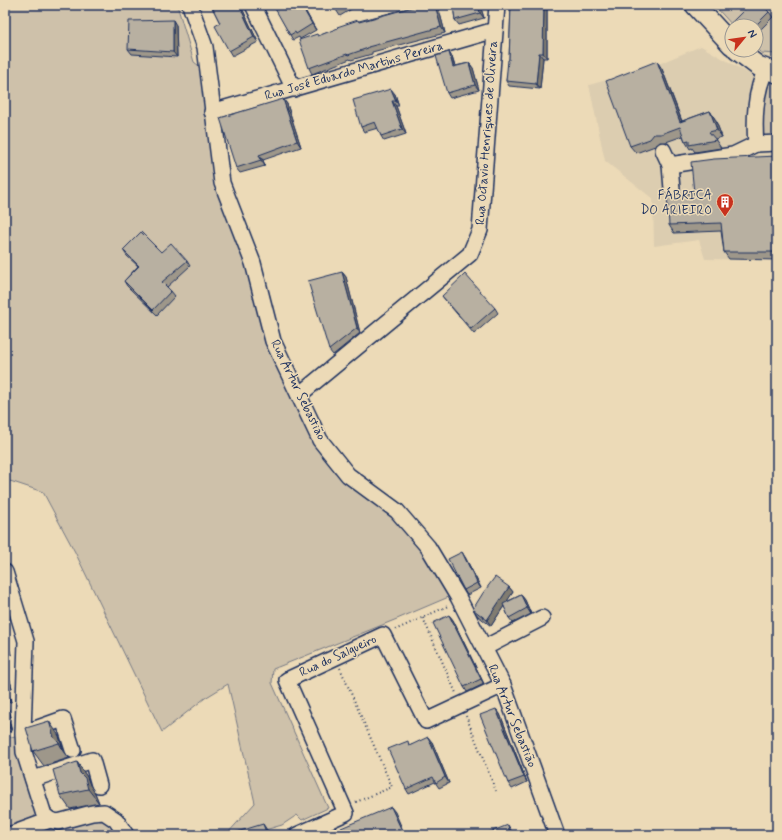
<svg xmlns="http://www.w3.org/2000/svg" width="782" height="840" font-family="Mynerve,sans-serif">
  <style>
    .built { fill: #dccdb0 }
    .green { fill: #cec1aa; stroke: #747884 }
    .lines { fill: none; stroke-linecap: round; stroke-linejoin: round }
    .minor-casing { stroke: #1b2f5e; stroke-width: 18 }
    .major-casing { stroke: #1b2f5e; stroke-width: 22 }
    .path { stroke: #1b2f5e; stroke-width: 2; stroke-dasharray: 1 3; stroke-linecap: butt }
    .minor { stroke: #ecdab7; stroke-width: 15 }
    .major { stroke: #ecdab7; stroke-width: 19 }
    .wall { fill: #9e978a; stroke: #1b2f5e }
    .shaded-wall { fill: #817b71; stroke: #1b2f5e }
    .building { fill: #b8b0a1; stroke: #1b2f5e }
    .labels { text-anchor: middle; dominant-baseline: central; stroke-width: 3; stroke-linejoin: round; paint-order: stroke }
    .street-label { font-size: 13px; fill: #1b2f5e; stroke: #ecdab7 }
    .poi-label { font-size: 13px; fill: #1b2f5e; stroke: #ecdab7; text-anchor: end }
  </style>
  <rect width="100%" height="100%" fill="#ecdab7"/>
  <filter id="ink" filterUnits="userSpaceOnUse"><feTurbulence type="fractalNoise" baseFrequency=".025" numOctaves="2"/><feDisplacementMap in="SourceGraphic" scale="8" xChannelSelector="R" yChannelSelector="G"/><feConvolveMatrix kernelMatrix="1 2 1 2 8 2 1 2 1" color-interpolation-filters="sRGB"/></filter>
  <g filter="url(#ink)">
    <path class="built" d="M701,46l59,34 1,-27 16,1v206l-72,-1 -6,-19 -45,6 -1,-47 -48,-38 -16,-76 60,-17z"/>
    <g class="green">
      <path d="M5,5h172l17,57 9,7 15,116 83,225 92,106 32,35 26,45 -54,23 -124,50 -1,14 56,125 -26,12 -5,-5 -15,10 -34,10h-22l29,-32 -27,-119 -23,14 -43,34 -87,-180 -32,-60 -33,-11 -5,7z"/>
      <path d="M714,5h43l-21,21h-3z"/>
      <path d="M761,5h16v49l-16,-1 -5,-5v-14l16,-17z"/>
      <path d="M761,80h16v55l-16,2z"/>
      <path d="M18,735l23,82 64,-1 18,19h-118v-96z"/>
    </g>
    <g class="lines">
      <g class="minor-casing">
        <g id="minor">
          <path d="M190,5l15,42 17,136 31,80 20,78 47,99 28,35 49,36 31,36 30,50 45,88 54,150"/>
          <path d="M253,5l41,84"/>
          <path d="M766,70c-11,20 -12,51 -10,74l21,-1"/>
          <path d="M212,112l283,-82"/>
          <path d="M663,150l7,15 63,-10 23,-11"/>
          <path d="M670,165l2,24"/>
          <path d="M299,395l171,-141 10,-24 17,-225"/>
          <path d="M5,572l21,69 -3,92 1,19 20,63 6,5 8,2 34,-9 12,-1 12,8 10,15"/>
          <path d="M484,648l58,-30"/>
          <path d="M32,730l31,-11 10,31"/>
          <path d="M33,779l59,-19 7,25"/>
          <path d="M9,835l41,-15"/>
          <path d="M297,835l49,-22 -59,-133 96,-45 43,86 77,-36"/>
        </g>
      </g>
      <g class="major-casing">
        <g id="major">
          <path d="M695,5l37,40"/>
          <path d="M737,50l21,16 19,7"/>
        </g>
      </g>
      <g class="path">
        <path d="M423,618l33,75"/>
        <path d="M395,630l53,-24"/>
        <path d="M340,668l52,119 -36,15"/>
        <path d="M466,716l30,75"/>
      </g>
      <use href="#minor" class="minor"/>
      <use href="#major" class="major"/>
    </g>
    <g class="wall">
      <path d="M211,5h32l-2,1 17,36 -26,14 -3,-5 -9,-28z"/>
      <path d="M272,5h30l14,25 -16,9 -1,-2 -6,3 -3,-5 -14,-26z"/>
      <path d="M333,5h25l-18,11z"/>
      <path d="M420,5h17l1,1 7,27 -73,19v2l-21,6 -1,-1 -38,15 -3,-6 9,-32 41,-15z"/>
      <path d="M453,5h27l4,13 -25,7 -4,-5z"/>
      <path d="M511,5h36v53h-4l-3,31 -31,-3 -3,-5 3,-21z"/>
      <path d="M769,12l4,5 -17,17v-8h-22l-3,-3z"/>
      <path d="M176,25l1,32 -45,-3 -4,-5z"/>
      <path d="M452,57l3,9 14,-3 4,5 6,22 -29,8 -3,-5z"/>
      <path d="M662,69l20,52 28,-10 5,8 7,18 -7,2 6,9 -26,4 -3,-4 -2,1 -5,-8 -2,-5 -17,6h-6l-5,4 -19,7 -6,-7z"/>
      <path d="M395,94l4,12h-3l10,28 -22,7 -3,-5 -3,-8 -14,4 -3,-5z"/>
      <path d="M283,99l4,5 14,43 -38,13 2,6 -25,7 -4,-5z"/>
      <path d="M777,156v104l-48,-1 -5,-7 -3,-21 -47,2 -5,-8 25,-32z"/>
      <path d="M123,250l38,2 26,9 3,5 -23,21 4,4 4,5 -18,19 -30,-29 -3,-5 14,-15 -11,-10z"/>
      <path d="M342,272l4,5 14,56 -27,22 -4,-5z"/>
      <path d="M442,296l53,12 3,5 -24,21 -28,-33z"/>
      <path d="M465,557l16,31 -14,7 -3,-5z"/>
      <path d="M509,587l4,5 -7,10 15,-7 4,5 6,14 -18,9 -4,-5 -5,-12 -13,20 -13,-10 -5,-7z"/>
      <path d="M449,615l4,5 31,64 -17,8 -3,-5z"/>
      <path d="M5,634l6,21 -6,2z"/>
      <path d="M5,663l7,25 -5,1 4,13 -4,1 4,14 -3,1 4,13 -7,2z"/>
      <path d="M496,709l4,5 27,68 -15,7 -4,-6z"/>
      <path d="M59,736l4,14 6,8 -25,8 -11,-15z"/>
      <path d="M432,742l17,41 -10,5 -4,-6 -26,12 -3,-5 5,-44z"/>
      <path d="M77,762l10,15 3,8 5,8 4,10 -29,6 -10,-14z"/>
    </g>
    <g class="shaded-wall">
      <path d="M239,5l2,1 17,36 -4,-5z"/>
      <path d="M301,5h1l14,25 -4,-6z"/>
      <path d="M435,5h2l1,1 7,27 -4,-6z"/>
      <path d="M478,5h2l4,13 -4,-5z"/>
      <path d="M544,5h3v53l-4,-5z"/>
      <path d="M173,20l3,5 1,32 -4,-5z"/>
      <path d="M449,52l3,5 4,15 -3,-5z"/>
      <path d="M539,53l4,5 -3,31 -4,-5z"/>
      <path d="M657,61l5,8 23,61 -5,-8z"/>
      <path d="M469,63l4,5 6,22 -4,-5z"/>
      <path d="M391,89l4,5 4,12 -3,-5z"/>
      <path d="M283,99l4,5 14,43 -4,-6z"/>
      <path d="M392,101l4,5 10,28 -4,-5z"/>
      <path d="M710,111l5,8 7,18 -5,-7z"/>
      <path d="M259,155l4,5 2,6 -4,-6z"/>
      <path d="M342,272l4,5 14,56 -3,-5z"/>
      <path d="M462,552l3,5 16,31 -4,-5z"/>
      <path d="M509,587l4,5 -22,34 -4,-6z"/>
      <path d="M521,595l4,5 6,14 -4,-6z"/>
      <path d="M449,615l4,5 31,64 -3,-5z"/>
      <path d="M5,634l6,21 -3,-5 -3,-9z"/>
      <path d="M5,663l7,25 -3,-6 -4,-12z"/>
      <path d="M5,686l2,3 4,13 -3,-6 -3,-7z"/>
      <path d="M5,701l2,2 4,14 -4,-6 -2,-6z"/>
      <path d="M496,709l4,5 27,68 -3,-5z"/>
      <path d="M5,714l3,4 4,13 -4,-5z"/>
      <path d="M49,721l10,15 4,14 -4,-7 -5,-5z"/>
      <path d="M428,737l4,5 17,41 -4,-6z"/>
      <path d="M77,762l10,15 3,8 5,8 4,10 -11,-14 -8,-16z"/>
      <path d="M391,807l4,5 10,23h-1l-1,-2z"/>
      <path d="M263,824l4,6 2,5h-2z"/>
      <path d="M508,825l3,5 1,5h-2z"/>
    </g>
    <g class="building">
      <path d="M211,5h28l15,32 -25,14 -14,-25 5,-3z"/>
      <path d="M273,5h28l11,19 -16,10 -1,-2 -5,3z"/>
      <path d="M333,5h12l-9,5z"/>
      <path d="M420,5h15l6,22 -73,20v1l-20,7 -1,-1 -38,14 -10,-28 18,-6 1,2 20,-8 -1,-1 21,-7 1,2z"/>
      <path d="M453,5h25l2,8 -25,7z"/>
      <path d="M511,5h33l-1,48h-4l-3,31 -30,-3 2,-21h1z"/>
      <path d="M749,5h13l7,7 -14,14h-20l-4,-3z"/>
      <path d="M173,20v32l-45,-3 1,-28z"/>
      <path d="M449,52l4,15 16,-4 6,22 -28,8 -11,-37z"/>
      <path d="M657,61l23,61 30,-11 7,19 -8,2 7,8 -27,5v-5l-4,1 -5,-14 -19,7h-7l-4,5 -20,7 -24,-65z"/>
      <path d="M391,89l5,12h-4l10,28 -21,7 -6,-14 -14,5 -8,-27z"/>
      <path d="M283,99l14,42 -38,14 2,5 -25,8 -16,-50z"/>
      <path d="M777,156v96h-53l-3,-29 -52,2 -2,-30 27,-2 -3,-31 23,-3z"/>
      <path d="M141,232l20,20 10,-9 16,18 -25,21 9,9 -18,19 -29,-29 15,-15 -16,-16z"/>
      <path d="M342,272l15,56 -28,22 -21,-69z"/>
      <path d="M465,274l30,34 -24,21 -29,-33z"/>
      <path d="M462,552l15,31 -13,7 -16,-31z"/>
      <path d="M495,577l14,10 -22,33 -13,-10 -1,-1 10,-16z"/>
      <path d="M521,595l6,13 -18,10 -6,-14z"/>
      <path d="M449,615l32,64 -17,8 -31,-64z"/>
      <path d="M5,641l3,9 -3,1z"/>
      <path d="M5,670l4,12 -4,2z"/>
      <path d="M5,689l3,7 -3,1z"/>
      <path d="M5,705l2,6 -2,1z"/>
      <path d="M496,709l28,68 -16,6 -28,-68z"/>
      <path d="M5,716l3,10 -3,1z"/>
      <path d="M49,721l5,17 5,5 -26,8 -7,-23z"/>
      <path d="M428,737l17,40 -9,6 -3,-6 -27,12 -18,-40 20,-8 1,5z"/>
      <path d="M77,762l3,11 5,5 3,11 -28,6 -7,-25z"/>
      <path d="M391,807l12,26 -3,2h-55l-4,-7z"/>
      <path d="M263,824l4,11h-40z"/>
      <path d="M508,825l2,10h-24l-1,-1z"/>
    </g>
  </g>
  <defs>
    <g id="building-pin" transform="scale(0.9)"><path d="M0 17L-7.5 6A9.5 9.5 0 1 1 7.5 6Z" fill="#c8321e" stroke="#ecdab7"/><path d="M-4-6H4V6H1V3H-1V6H-4ZM-2.5-4.3h1.7v1.8h-1.7ZM.8-4.3h1.7v1.8H.8ZM-2.5-1h1.7V.8h-1.7ZM.8-1h1.7V.8H.8Z" fill="#fff"/></g>
  </defs>
  <g fill-rule="evenodd">
    <use href="#building-pin" x="725" y="202"/>
  </g>
  <g class="labels">
    <g class="street-label">
      <text transform="translate(354 71) rotate(-16)">Rua José Eduardo Martins Pereira</text>
      <text transform="translate(487 133) rotate(-86)">Rua Octavio Henriques de Oliveira</text>
      <text transform="translate(298 390) rotate(64)">Rua Artur Sebastião</text>
      <text transform="translate(338 656) rotate(-25)">Rua do Salgueiro</text>
      <text transform="translate(512 716) rotate(68)">Rua Artur Sebastião</text>
    </g>
    <g class="poi-label">
      <text x="712" y="195">FÁBRICA<tspan x="712" dy="15">DO ARIEIRO</tspan></text>
    </g>
  </g>
  <rect width="782" height="840" fill="none" stroke="#ecdab7" stroke-width="20"/>
  <rect x="10" y="10" width="762" height="820" fill="none" stroke="#1b2f5e" stroke-width="1.5" filter="url(#ink)"/>
  <g transform="translate(744 38) rotate(61)"><circle r="19" fill="#ecdab7" stroke="#989693"/>
  <path d="M0-3L7 15L0 10L-7 15Z" fill="#c8321e"/>
  <text y="-6" font-size="11" font-weight="bold" text-anchor="middle" fill="#1b2f5e">N</text>
  </g>
</svg>
